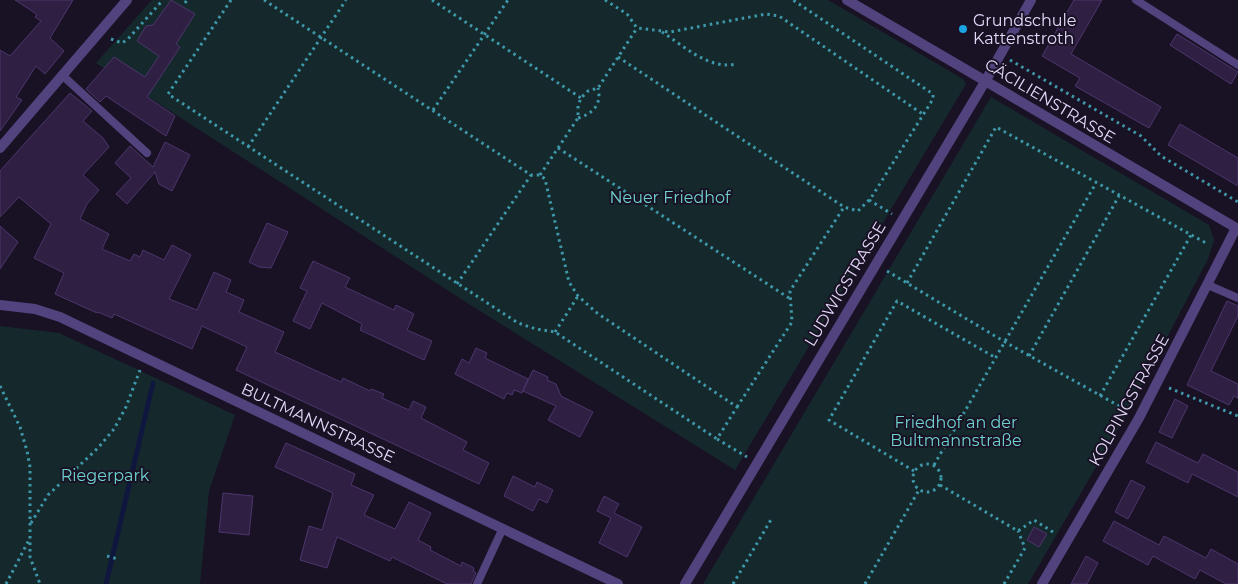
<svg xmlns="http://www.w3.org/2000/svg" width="1238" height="584" font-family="Montserrat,sans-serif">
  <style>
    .green { fill: #15292d }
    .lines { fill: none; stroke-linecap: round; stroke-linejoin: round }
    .stream { stroke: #10173e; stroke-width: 5 }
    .building { fill: #2f2043; stroke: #4c356c }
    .path { stroke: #3e98a9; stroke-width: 3; stroke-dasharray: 2.5 4; stroke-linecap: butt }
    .service { stroke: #52427d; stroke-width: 8 }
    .minor { stroke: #52427d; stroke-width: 10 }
    .poi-dot { fill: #1ca3e3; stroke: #191224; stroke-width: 2 }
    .labels { text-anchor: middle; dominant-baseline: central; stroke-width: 4; stroke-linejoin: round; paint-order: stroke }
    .poi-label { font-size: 16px; fill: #e4d9fa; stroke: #191224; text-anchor: start }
    .street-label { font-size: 16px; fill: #e4d9fa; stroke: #191224 }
    .park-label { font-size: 16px; fill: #6ed2cf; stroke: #191224 }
  </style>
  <rect width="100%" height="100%" fill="#191224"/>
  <g class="green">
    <path d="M152,0h676l135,79 3,5 -231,386 -263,-164 -376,-243z"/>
    <path d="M991,97l218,128 5,15 -6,19 -80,153 -100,172h-325z"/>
    <path d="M0,326l59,7 176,82 -26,76 -9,93h-200z"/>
  </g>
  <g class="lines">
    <path class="stream" d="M106,584l47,-201"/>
  </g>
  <g class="building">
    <path d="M15,0h58l-23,38 14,13 -19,23 -9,-8 -20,31 6,3 -22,31v-81l10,6 31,-35 -6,-4 2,-2 -5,-4z"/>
    <path d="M171,0l24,14 -19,30 4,3 -33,50 28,19 -9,20 -60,-40 -6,6 -14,-13 28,-32 31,20 14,-21 -22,-15 9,-15 7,-1z"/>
    <path d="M1074,0h28l-31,54 90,53 -12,21 -74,-42 5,-8 -38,-22z"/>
    <path d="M1177,34l61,38 -7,12 -61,-39z"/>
    <path d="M70,93l22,18 -9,10 20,17 6,9 -26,28 16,15 -12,14 -7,15 29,15 -7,15 28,12 4,-7 6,3 3,-7 21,10 8,-15 19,10 -22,44 28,11 17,-38 17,8 -5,12 18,8 -5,12 45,20 -9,20 66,30 2,-4 27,13 1,-2 13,5 -2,4 27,12 4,-9 13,6 -5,11 46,24 -4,8 26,13 -10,21 -243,-114 11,-23 -45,-21 -10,23 -78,-35 -2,4 -14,-6 -1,1 -42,-19 9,-21 -30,-15 17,-34 -32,-27 -19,20v-46z"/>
    <path d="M1180,124l58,34v28l-70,-41z"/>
    <path d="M165,142l25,13 -18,36 -13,-7 -4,-12 -28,32 -11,-10 15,-16 -16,-15 15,-17 23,21z"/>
    <path d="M267,223l21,9 -17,36 -12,-1 -10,-5z"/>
    <path d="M0,226l18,16 -18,27z"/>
    <path d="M313,261l37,17 -5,9 49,23 2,-5 18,9 -7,16 25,11 -8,19 -64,-30 2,-6 -40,-21 -12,26 -17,-8 14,-30 -7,-3z"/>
    <path d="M1227,301l11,5v10l-27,55 27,13v14l-4,-2 -5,9 -42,-20z"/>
    <path d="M476,348l11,5 -2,5 43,21 -6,14 -8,-3 -2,5 -5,-2 -3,6 -49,-25 7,-15 7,4z"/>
    <path d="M533,370l15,7 -1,3 9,4 5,12 32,16 -13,25 -32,-17 8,-14 -33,-15z"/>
    <path d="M1175,399l13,7 -16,32 -13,-6z"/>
    <path d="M1156,442l42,21 5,-9 35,18v25l-46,-23 -4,9 -42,-21z"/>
    <path d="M286,443l69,31 -4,11 23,10 -10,20 31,14 14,-27 22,11 -13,27 13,7 -1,3 31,16 1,-4 12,6 -1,3 3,2 -5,11h-24l-55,-27 -2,4 -53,-24 -10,31 -27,-8 9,-34 13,4 11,-37 -58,-26z"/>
    <path d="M513,476l22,11 2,-5 16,8 -6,13 -8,-4 -6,12 -29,-15z"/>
    <path d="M1131,480l14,7 -17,32 -13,-7z"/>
    <path d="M223,493l30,3 -4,39 -30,-3z"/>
    <path d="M604,496l15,8 -5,9 28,14 -15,30 -28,-14 12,-25 -14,-7z"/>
    <path d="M1114,521l45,24 5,-9 42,22 5,-9 27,15v20h-12l-26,-14 -5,9 -42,-23 -5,9 -45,-24z"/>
    <path d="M1034,527l13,7 -8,13 -12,-7z"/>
    <path d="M1086,556l12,7 -11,21h-16z"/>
  </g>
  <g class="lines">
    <g class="path">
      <path d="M231,0l-63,94 350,229 18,6 19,3 162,107"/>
      <path d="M264,0l267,175h9l5,4 24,103 9,14 19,17 140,94 -20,32 30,18"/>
      <path d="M432,0l149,98"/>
      <path d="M605,0l22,14 10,14 33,4 96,-18 13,2 145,99"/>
      <path d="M185,3l2,-3"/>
      <path d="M662,32c22,14 47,38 74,32"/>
      <path d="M111,39l11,4 5,-3 36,-40"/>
      <path d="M618,57l226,150"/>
      <path d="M1010,60l131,76 20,20 77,46"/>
      <path d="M433,110l75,-110"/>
      <path d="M578,118c15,-4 24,-14 20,-30"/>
      <path d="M248,147l98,-147"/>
      <path d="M558,148l231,150"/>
      <path d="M540,175l38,-57v-12l3,-8 7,-7 10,-3 39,-60"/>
      <path d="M869,200l23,14"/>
      <path d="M887,271l118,71 123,69"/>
      <path d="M907,283l89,-156 210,116"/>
      <path d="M457,284l74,-109"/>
      <path d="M555,332l23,-36"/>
      <path d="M1029,356l90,-160"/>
      <path d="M0,386l20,41 7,24 3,16v90l10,27"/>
      <path d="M1169,388l69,28"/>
      <path d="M1100,396l91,-161"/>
      <path d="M737,407l55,-85 -2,-31 54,-84 14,4 13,-13 62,-99v-5l-140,-94"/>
      <circle cx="927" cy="478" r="14"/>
      <path d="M934,465l162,-282"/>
      <path d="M914,471l-85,-51 68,-119 99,57"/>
      <path d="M940,485l78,46 16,-11 22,14"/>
      <path d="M31,523l17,-28 50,-47 16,-19 12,-22 14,-37"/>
      <path d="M107,556l11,3"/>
      <path d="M6,584l24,-46"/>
      <path d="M733,584l39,-66"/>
      <path d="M865,584l54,-94"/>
      <path d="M1004,584l21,-36 -7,-17"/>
    </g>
    <g class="service">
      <path d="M1136,0l102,65"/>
      <path d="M62,75l85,78"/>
      <path d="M1208,285l30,13"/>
      <path d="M477,584l26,-56"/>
    </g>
    <g class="minor">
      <path d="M847,0l391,229"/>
      <path d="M0,148l127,-148"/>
      <path d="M0,305l35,4 25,8 558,267"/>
      <path d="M685,584l301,-504 45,-80"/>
      <path d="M1042,584l97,-166 97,-190"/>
    </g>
  </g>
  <circle class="poi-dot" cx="963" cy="29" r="5"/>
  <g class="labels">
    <g class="poi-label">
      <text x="973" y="20">Grundschule<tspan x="973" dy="18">Kattenstroth</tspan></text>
    </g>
    <g class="street-label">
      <text transform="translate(1050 101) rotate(31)">CÄCILIENSTRASSE</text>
      <text transform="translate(845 284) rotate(-59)">LUDWIGSTRASSE</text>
      <text transform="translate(1129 400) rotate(-61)">KOLPINGSTRASSE</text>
      <text transform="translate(318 423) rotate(25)">BULTMANNSTRASSE</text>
    </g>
    <g class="park-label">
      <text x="670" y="197">Neuer Friedhof</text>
      <text x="956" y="422">Friedhof an der<tspan x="956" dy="18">Bultmannstraße</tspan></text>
      <text x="105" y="475">Riegerpark</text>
    </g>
  </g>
</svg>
